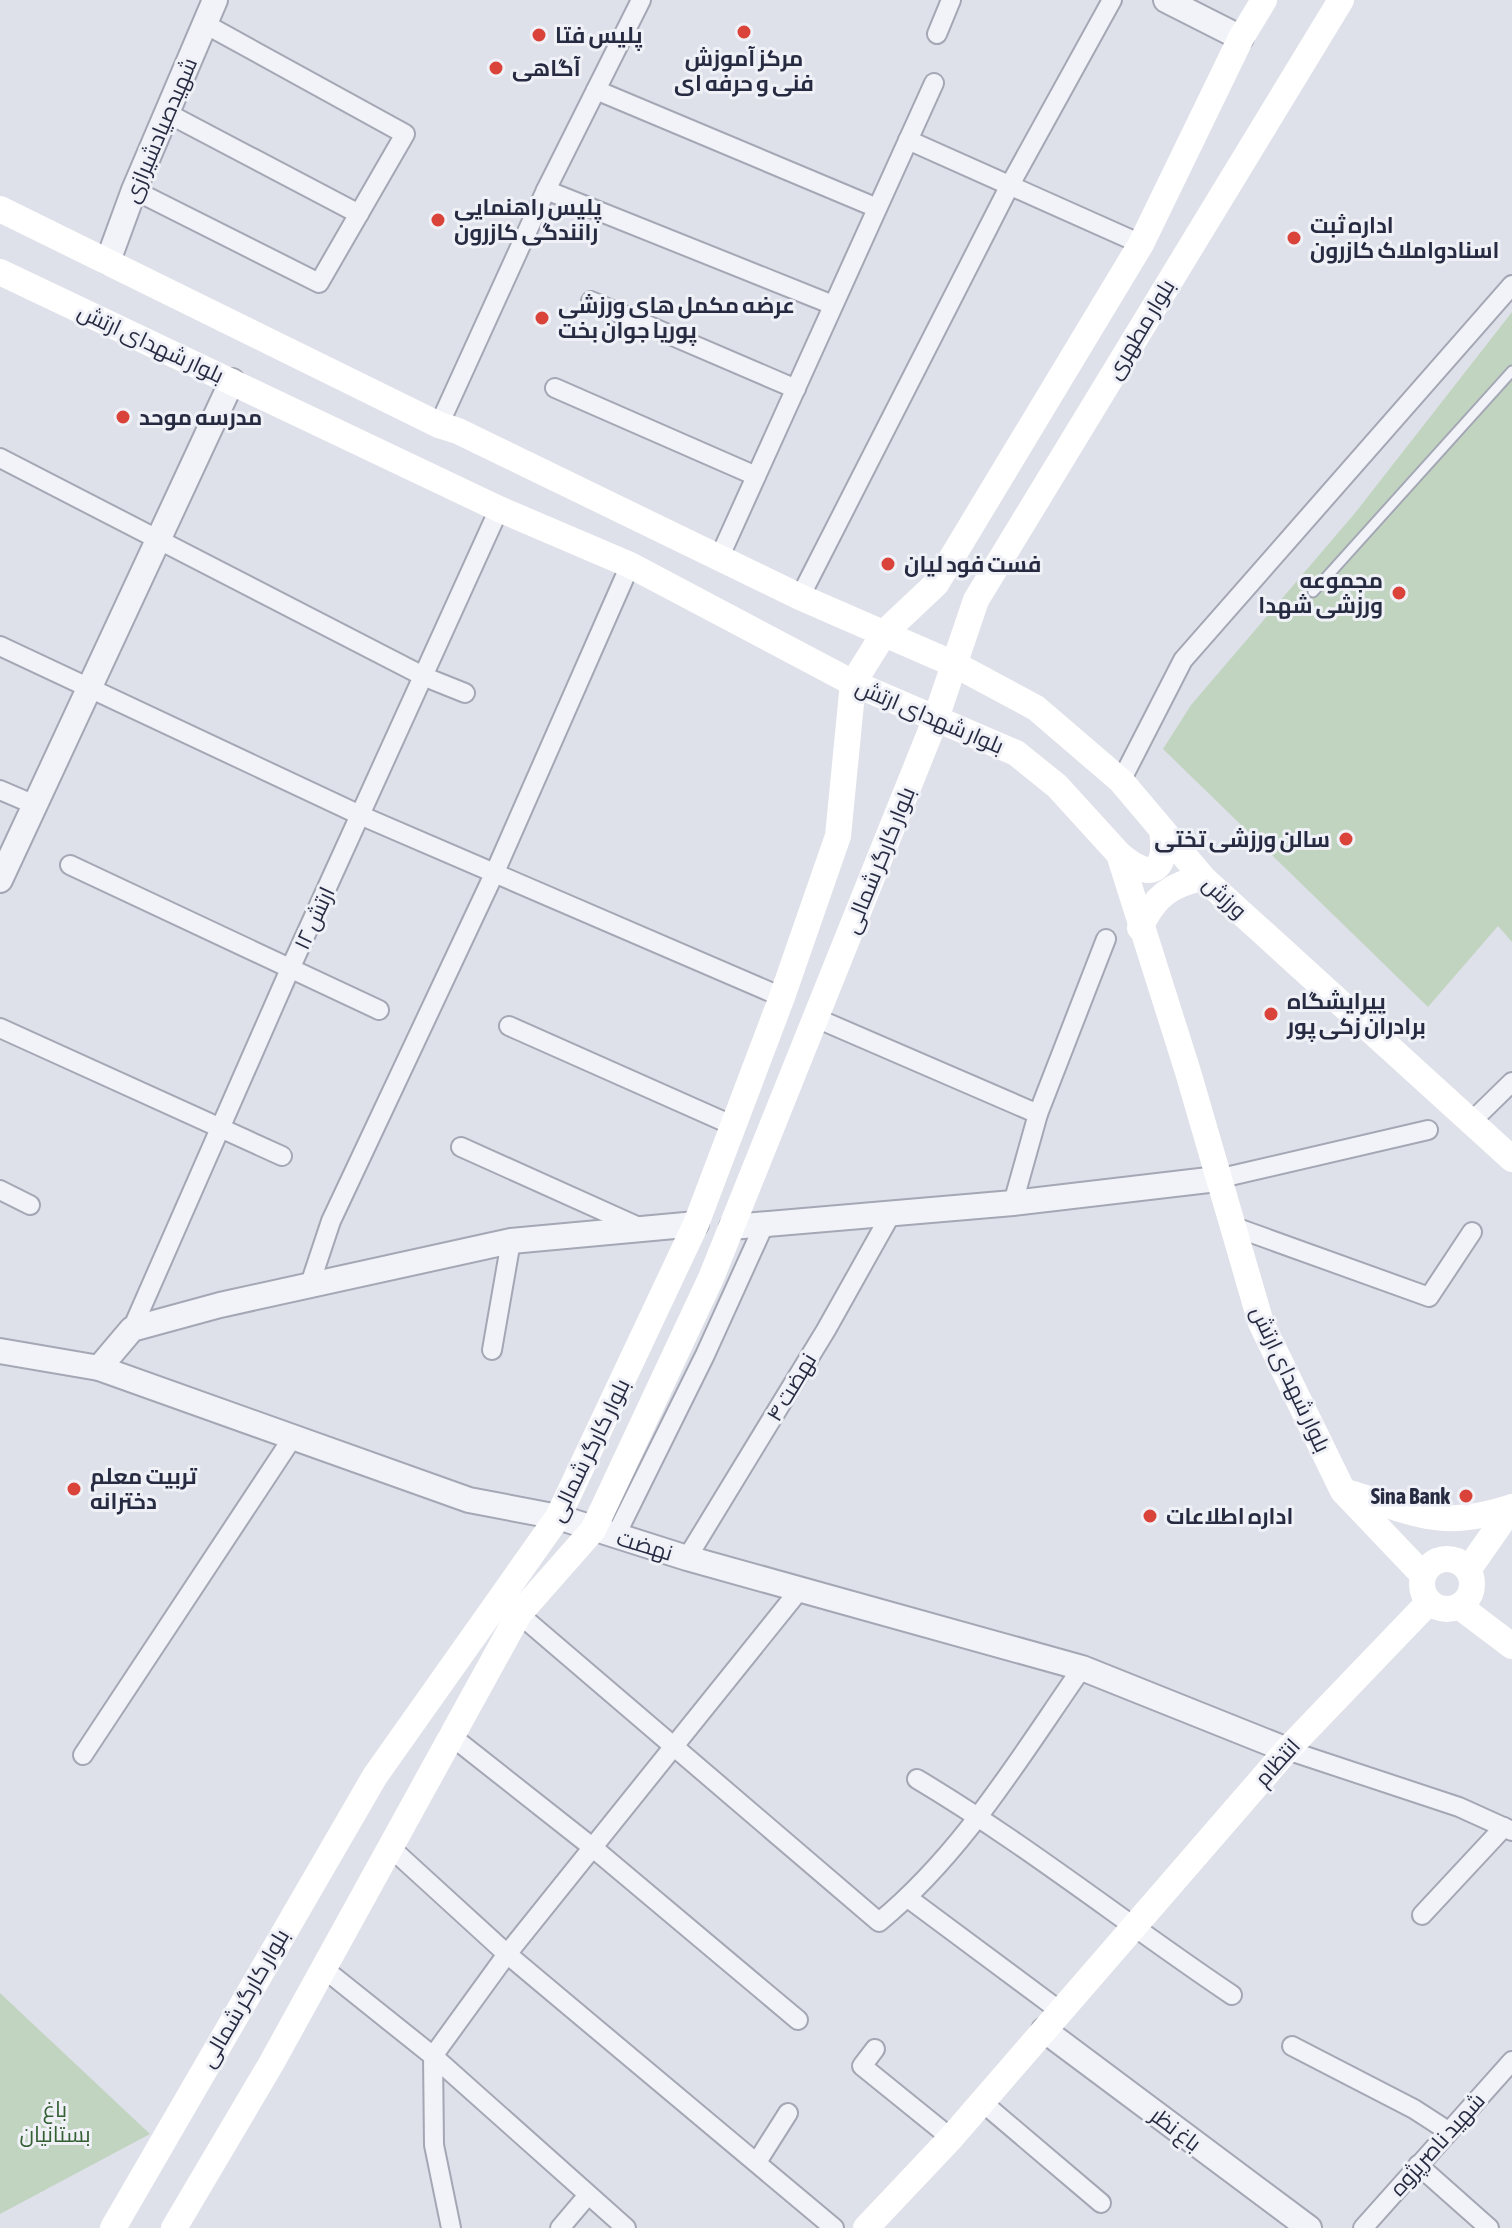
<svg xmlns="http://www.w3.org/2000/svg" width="1512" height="2228" font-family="'Asap Condensed',Cairo,sans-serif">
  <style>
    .green { fill: #c1d4c0 }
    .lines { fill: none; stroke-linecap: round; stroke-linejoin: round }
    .service-casing { stroke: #a4a7b4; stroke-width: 13 }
    .minor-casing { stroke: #a4a7b4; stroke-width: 22 }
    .tertiary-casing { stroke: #a4a7b4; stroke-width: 28 }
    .service { stroke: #f2f3f8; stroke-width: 9 }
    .minor { stroke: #f2f3f8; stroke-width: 18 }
    .tertiary { stroke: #f2f3f8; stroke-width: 24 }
    .secondary { stroke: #fff; stroke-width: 26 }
    .poi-dot { fill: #d9433a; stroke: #eff1f7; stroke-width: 3 }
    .labels { text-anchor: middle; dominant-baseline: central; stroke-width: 6; stroke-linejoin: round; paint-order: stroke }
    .poi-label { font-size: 22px; font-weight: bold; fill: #272b42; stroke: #eff1f7; text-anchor: start }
    .street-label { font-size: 22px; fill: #272b42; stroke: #eff1f7 }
    .park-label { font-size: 22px; fill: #335f33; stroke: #eff1f7 }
  </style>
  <rect width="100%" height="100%" fill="#dfe1ea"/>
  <g class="green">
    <path d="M1512,312v630l-14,-16 -70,81 -265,-258 28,-44 164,-192z"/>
    <path d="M0,1993l150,141 -150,80z"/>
  </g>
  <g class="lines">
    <g class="service-casing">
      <path id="service" d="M1313,592l199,-221"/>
    </g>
    <g class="minor-casing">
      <g id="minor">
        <path d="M937,34l14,-34"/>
        <path d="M596,90l281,118"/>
        <path d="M167,113l192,101"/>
        <path d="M908,140l233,104"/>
        <path d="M134,190l185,93 86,-149 -200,-110"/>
        <path d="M546,190l287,115"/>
        <path d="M591,301l205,88"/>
        <path d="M555,388l201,88"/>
        <path d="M439,425l107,-235 95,-190"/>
        <path d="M0,458l425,219 40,16"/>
        <path d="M720,556l214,-473"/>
        <path d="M800,597l211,-414 101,-183"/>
        <path d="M0,646l362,170 420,181"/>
        <path d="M1121,781l62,-121 329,-375"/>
        <path d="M0,790l35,15"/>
        <path d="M70,865l309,145"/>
        <path d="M816,1018l222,96"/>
        <path d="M509,1026l225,100"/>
        <path d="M0,1028l282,128"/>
        <path d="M1471,1122l41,-40"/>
        <path d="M461,1147l180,81"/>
        <path d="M1217,1179l211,-49"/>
        <path d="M0,1190l30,15"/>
        <path d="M1013,1203l25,-89 68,-175"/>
        <path d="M1232,1226l197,71 43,-65"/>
        <path d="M309,1287l22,-66 164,-349 135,-307"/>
        <path d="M132,1329l158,-360 209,-460"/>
        <path d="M492,1350l19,-109"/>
        <path d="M615,1537l90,-182 59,-130"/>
        <path d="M687,1558l139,-228 65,-116"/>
        <path d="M519,1614l360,308c84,-69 141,-165 203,-254"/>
        <path d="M450,1735l142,112 206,173"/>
        <path d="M1287,1750l172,57 53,24"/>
        <path d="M83,1755l210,-318"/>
        <path d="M917,1779c109,65 209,145 315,216"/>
        <path d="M392,1849l115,105 327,274"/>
        <path d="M908,1898l152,113"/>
        <path d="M1422,1915l82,-88"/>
        <path d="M323,1968l110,88 1,89 17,83"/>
        <path d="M1292,2046l122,63 34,22"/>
        <path d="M875,2049l-13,17 89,72"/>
        <path d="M982,2102l119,101"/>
        <path d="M757,2162l31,-49"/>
        <path d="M1418,2165l71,63"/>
        <path d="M560,2228l28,-33"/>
        <path d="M626,2228l-193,-172 74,-102 294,-366"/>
        <path d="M1363,2228l149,-167"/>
      </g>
    </g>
    <g class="tertiary-casing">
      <g id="tertiary">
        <path d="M1166,0l75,38"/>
        <path d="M108,261l26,-71 81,-190"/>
        <path d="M0,880l232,-499"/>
        <path d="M732,1227l281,-24 204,-24"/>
        <path d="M0,1351l99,17 370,132 89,17 129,41 395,110 205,82"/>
        <path d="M99,1368l33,-39 88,-24 291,-64 185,-17"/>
        <path d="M1044,2030l265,198"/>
      </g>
    </g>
    <use href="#service" class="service"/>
    <use href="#minor" class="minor"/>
    <use href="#tertiary" class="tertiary"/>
    <g class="secondary">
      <path d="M0,209l439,216 19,6 342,166 156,68 80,43 85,73 82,97 309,281"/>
      <path d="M0,272l499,237 131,56 223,118 163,70 41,33 62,68 69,218 73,251 82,168 80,84"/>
      <path d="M1119,854c33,29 49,17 43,-24"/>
      <path d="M1140,928c14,-31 31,-44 63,-50"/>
      <path d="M1346,1492c69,20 93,39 166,15"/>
      <circle cx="1447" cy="1584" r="25"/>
      <path d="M1468,1570l44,-63"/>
      <path d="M1459,1606l53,40"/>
      <path d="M113,2228l262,-452 183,-259 138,-293 86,-227 56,-161 15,-153 32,-51 51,-48 205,-340 100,-206 23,-38"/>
      <path d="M174,2228l97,-164 248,-450 74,-84 118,-252 225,-560 40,-118 365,-600"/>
      <path d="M866,2228l85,-90 336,-388 142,-148"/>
    </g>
  </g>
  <g class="poi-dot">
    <circle cx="744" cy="32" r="8"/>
    <circle cx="539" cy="35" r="8"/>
    <circle cx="496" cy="68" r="8"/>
    <circle cx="438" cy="220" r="8"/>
    <circle cx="1294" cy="238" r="8"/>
    <circle cx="542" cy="318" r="8"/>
    <circle cx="123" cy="417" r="8"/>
    <circle cx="888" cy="564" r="8"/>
    <circle cx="1399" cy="593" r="8"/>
    <circle cx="1346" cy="839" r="8"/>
    <circle cx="1271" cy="1014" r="8"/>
    <circle cx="74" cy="1489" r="8"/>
    <circle cx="1466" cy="1496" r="8"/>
    <circle cx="1150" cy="1516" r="8"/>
  </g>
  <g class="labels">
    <g class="poi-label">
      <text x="555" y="35">پلیس فتا</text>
      <text x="744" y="58" text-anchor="middle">مرکز آموزش<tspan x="744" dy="25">فنی و حرفه ای</tspan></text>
      <text x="512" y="68">آگاهی</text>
      <text x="454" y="207">پلیس راهنمایی<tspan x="454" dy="25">رانندگی کازرون</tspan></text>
      <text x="1310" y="225">اداره ثبت<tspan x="1310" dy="25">اسنادواملاک کازرون</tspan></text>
      <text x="558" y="305">عرضه مکمل های ورزشی<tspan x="558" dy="25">پوریا جوان بخت</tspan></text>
      <text x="139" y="417">مدرسه موحد</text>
      <text x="904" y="564">فست فود لیان</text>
      <text x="1383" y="580" text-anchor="end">مجموعه<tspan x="1383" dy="25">ورزشی شهدا</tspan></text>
      <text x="1330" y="839" text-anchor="end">سالن ورزشی تختی</text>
      <text x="1287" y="1001">پیرایشگاه<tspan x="1287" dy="25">برادران زکی پور</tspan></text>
      <text x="90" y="1476">تربیت معلم<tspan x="90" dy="25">دخترانه</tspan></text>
      <text x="1450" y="1496" text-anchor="end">Sina Bank</text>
      <text x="1166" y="1516">اداره اطلاعات</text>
    </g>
    <g class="street-label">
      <text transform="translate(160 130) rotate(-67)">شهیدصیادشیرازی</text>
      <text transform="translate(1140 329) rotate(-59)">بلوار مطهری</text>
      <text transform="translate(151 343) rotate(25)">بلوار شهدای ارتش</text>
      <text transform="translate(930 716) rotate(23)">بلوار شهدای ارتش</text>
      <text transform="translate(879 860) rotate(-68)">بلوار کارگر شمالی</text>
      <text transform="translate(1225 897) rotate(43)">ورزش</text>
      <text transform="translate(314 918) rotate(-65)">ارتش ۱۲</text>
      <text transform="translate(1291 1379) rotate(65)">بلوار شهدای ارتش</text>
      <text transform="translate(791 1387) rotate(-59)">نهضت ۴</text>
      <text transform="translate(589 1450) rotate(-64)">بلوار کارگر شمالی</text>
      <text transform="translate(645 1545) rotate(17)">نهضت</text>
      <text transform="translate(1277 1762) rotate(-48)">انتظام</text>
      <text transform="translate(244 1998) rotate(-60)">بلوار کارگر شمالی</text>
      <text transform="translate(1176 2129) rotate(37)">باغ نظر</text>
      <text transform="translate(1437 2144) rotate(-48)">شهید ناصرپژوه</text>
    </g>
    <g class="park-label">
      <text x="55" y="2109">باغ<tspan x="55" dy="25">بستانیان</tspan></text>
    </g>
  </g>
</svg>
